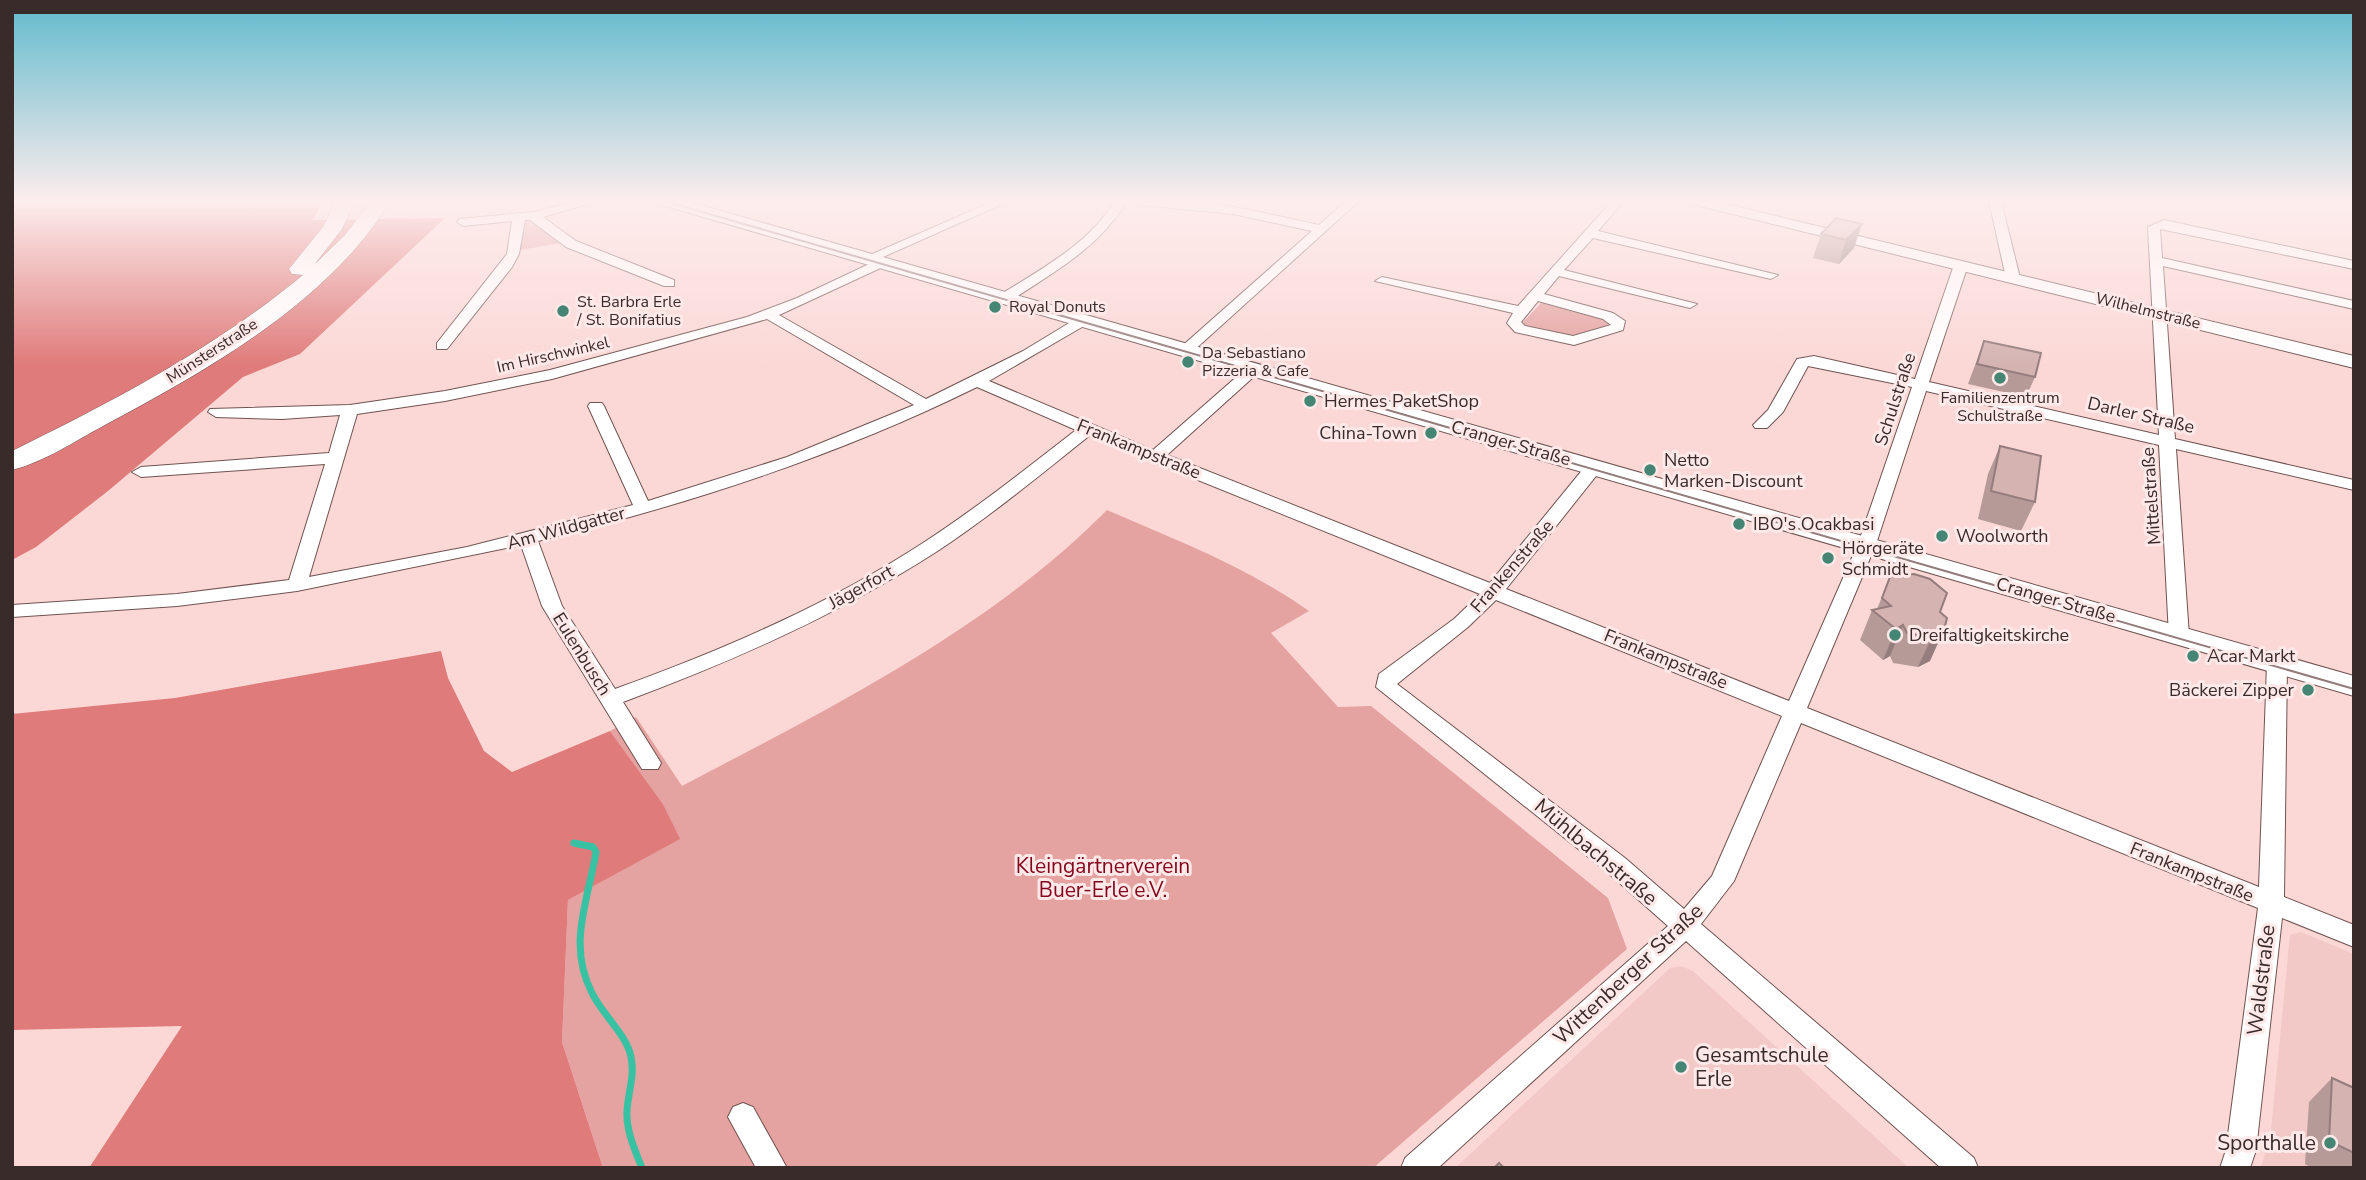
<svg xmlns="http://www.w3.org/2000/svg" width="2366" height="1180" font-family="'Nunito Sans',sans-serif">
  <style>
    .built { fill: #f2c9c6 }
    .green { fill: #e4a2a0 }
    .forest { fill: #df7b7a }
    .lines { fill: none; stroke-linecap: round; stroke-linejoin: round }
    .stream-far1 { stroke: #38c2a4; stroke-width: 6 }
    .stream { stroke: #38c2a4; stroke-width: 7 }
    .minor-casing { stroke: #6f5351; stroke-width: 2 }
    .tertiary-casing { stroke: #6f5351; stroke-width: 2 }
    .secondary-casing { stroke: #6f5351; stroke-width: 2 }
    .primary-casing { stroke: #6f5351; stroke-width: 1 }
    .minor { fill: #fff; fill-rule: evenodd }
    .tertiary { fill: #fff; fill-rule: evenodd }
    .secondary { fill: #fff; fill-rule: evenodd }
    .primary { fill: #fff; fill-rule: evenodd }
    .tram { stroke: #947c7b; stroke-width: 2 }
    .wall { fill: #b69a98 }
    .shaded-wall { fill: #947d7c }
    .building { fill: #d4b3b1; stroke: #947d7c; stroke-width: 2 }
    .poi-dot { fill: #448574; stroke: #fee9e8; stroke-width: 2.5 }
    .labels { text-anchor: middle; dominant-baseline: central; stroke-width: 6; stroke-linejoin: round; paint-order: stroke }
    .far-poi-label { font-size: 16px; fill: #382b2a; stroke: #fee9e8; text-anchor: start }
    .far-street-label { font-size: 16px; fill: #382b2a; stroke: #fee9e8 }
    .street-label { font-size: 18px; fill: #382b2a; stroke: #fee9e8 }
    .poi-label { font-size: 18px; fill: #382b2a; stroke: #fee9e8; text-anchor: start }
    .near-street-label { font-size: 21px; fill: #382b2a; stroke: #fee9e8 }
    .near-park-label { font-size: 21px; fill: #84041c; stroke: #fee9e8 }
    .near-poi-label { font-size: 21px; fill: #382b2a; stroke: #fee9e8; text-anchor: start }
  </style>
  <rect width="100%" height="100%" fill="#fbd8d6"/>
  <g class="built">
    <path d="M2301,932l53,22v214h-93l10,-38 19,-195z"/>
    <path d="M1681,966l12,5 216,197h-454l215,-200z"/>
  </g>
  <g class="green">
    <path d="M526,221h5l30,22 -41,7 3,-28z"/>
    <path d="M1545,299l50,15 18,10 -36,15 -53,-12 -3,-3z"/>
    <path d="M1107,510c69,30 140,57 202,101l-38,22 67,74 33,-1 237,192 19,51 -254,219h-770l-41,-126 6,-142 111,-61 -16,-35 -53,-73 26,-14 46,69c148,-78 306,-156 425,-276z"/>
  </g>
  <g class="forest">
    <path d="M12,201h311l-10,19 132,-2 -145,136 -57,23 -135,114 -72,56 -24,13z"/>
    <path d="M441,651l7,27 36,73 28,21 98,-41 53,73 17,35 -112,61 -6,142 41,126h-514l93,-142 -170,4v-316l163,-16z"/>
  </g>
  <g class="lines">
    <path class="stream-far1" d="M574,843l8,2"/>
    <path class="stream" d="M574,843l19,4 3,5c-8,49 -29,93 -4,141 10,21 35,42 39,64 4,19 -3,35 -4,54 -1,20 8,39 15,57"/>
    <g class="minor-casing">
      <g id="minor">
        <path d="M579,201h19l-55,16 33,24 98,39v6h-10l-98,-39 -36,-27h-5l-6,34 -7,13 -65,82h-10v-6l70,-89 5,-33 -49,5 -6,-4 2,-3 74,-7z"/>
        <path d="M994,201h15l-135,60 -11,-3z"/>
        <path d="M1115,201h12c-28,47 -73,71 -117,100h-10v-6c42,-27 88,-50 115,-94z"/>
        <path d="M1136,201c62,-5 123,11 183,24l27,-24h13l-168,152h-10v-6l131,-116 -79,-17 -91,-9z"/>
        <path d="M1612,201h12l-26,30 180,44 -7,4 -178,-41 -29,32 133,34 -7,4 -131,-32 -15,18 69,19 12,8 -2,9 -49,15 -59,-13 -8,-9 6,-10 -138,-32 7,-4 136,29zM1538,301l65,18 8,6 -38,11 -48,-10 -4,-4z"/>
        <path d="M1989,201h12l19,77 -2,3 -12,-3z"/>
        <path d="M2164,220l190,41v8l-194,-40 2,29 192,43v8l-191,-43 12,173 179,41v10l-178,-41 13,187 -10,6 -10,-6 -10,-191 -233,-54 -50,153 -69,164 452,179 8,-223 10,-7 7,2 3,5 -3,233 70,28v22l-72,-29 -26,232 -6,18h-30l6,-18 32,-242 -457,-185 -67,158 -33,43 273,234 4,10h-37l-255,-227 -248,227h-37l4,-10 263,-232 -61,-54 -231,-185 3,-13 75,-55 26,-25 -391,-158c-50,40 -100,81 -153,116 -98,63 -205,110 -313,150l38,61 -3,6h-16l-100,-163 -21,-61 -224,46 -120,15 -165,11v-12l165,-11 112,-14 36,-116 -184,13 -9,-5 9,-5 188,-14 11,-38 -58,4 -66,-2 -8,-5 2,-3 140,-4 95,-14 105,-21 197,-53 50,-19 85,-40 7,4 -2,3 -108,50 147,84 97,-48 56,-34h10v6l-100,58 164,69 96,-84h10v6l-92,83 323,128 98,-120h12l2,4 -2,4 -94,118 283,112 69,-157 54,-157 -104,-21 -25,46 -16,16h-12l-2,-3 15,-15 29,-51 17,-3 101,23 39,-114 7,-4 7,4 -39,117 230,53 -11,-208zM767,319l147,86 -127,52 -139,44 -44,-95 -2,-3h-12l-2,3 45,99 -166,42 -158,30 48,-163 88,-13 107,-22zM977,387l99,43c-49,38 -98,77 -150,111 -96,63 -203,109 -311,148l-53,-83 -24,-65c152,-37 301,-86 439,-154zM1496,600l286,116 -70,160 -28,33 -59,-51 -228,-174 71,-57z"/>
        <path d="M743,1103l10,4 34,61h-31l-28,-51 5,-10z"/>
      </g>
    </g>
    <g class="tertiary-casing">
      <path id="tertiary" d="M1689,201h25l640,155v12l-662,-164z"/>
    </g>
    <g class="secondary-casing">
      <path id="secondary" d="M659,201h27l1668,475v20l-1692,-491z"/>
    </g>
    <g class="primary-casing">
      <path id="primary" d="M336,201h19l-13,28 -28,36 31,-30 26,-34h19c-60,101 -186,171 -287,225 -28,15 -59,36 -91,44v-19c102,-50 203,-103 291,-176l-11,-1 -3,-5 34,-42z"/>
    </g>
    <use href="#minor" class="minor"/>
    <use href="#tertiary" class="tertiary"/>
    <use href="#secondary" class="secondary"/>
    <use href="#primary" class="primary"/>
    <path class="tram" d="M664,201l1690,488"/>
  </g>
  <g class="wall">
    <path d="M1836,218l18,30 -15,16 -26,-6 8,-24z"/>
    <path d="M1984,341l51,36 -9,20 -58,-13z"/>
    <path d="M2000,446l35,56 -14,29 -43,-12 10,-45z"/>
    <path d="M1890,577l50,35 -10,49 -12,6 -25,-4 -3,-7 -7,4 -23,-20 12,-30 5,-1z"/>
    <path d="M2332,1078l22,10v80h-42l-7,-4 4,-62z"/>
  </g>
  <g class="shaded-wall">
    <path d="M1862,224l-8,24 -15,16 7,-24z"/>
    <path d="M1903,625l-13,31 -7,4 13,-31z"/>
    <path d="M1944,630l-14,31 -12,6 14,-30z"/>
  </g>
  <g class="building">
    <path d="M1836,218l26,6 -16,16 -25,-6z"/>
    <path d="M1984,341l57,12 -6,24 -58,-13z"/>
    <path d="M2000,446l41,10 -6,46 -44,-11z"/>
    <path d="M1914,574l16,5 17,14 -7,19 7,6 -3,12 -12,7 -25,-4 -4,-8 -7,4 -24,-19 19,-4 -9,-8 8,-21z"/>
    <path d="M2332,1078l22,10v65l-25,-12z"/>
    <path d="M1499,1163l5,5h-10z"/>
  </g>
  <linearGradient id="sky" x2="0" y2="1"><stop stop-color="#61bacd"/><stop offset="0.55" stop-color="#fdeded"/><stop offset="1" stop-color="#fdeded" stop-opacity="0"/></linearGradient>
  <rect width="2366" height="366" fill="url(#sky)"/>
  <g class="poi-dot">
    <circle cx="995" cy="307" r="7"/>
    <circle cx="563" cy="311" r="7"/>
    <circle cx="1188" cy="362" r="7"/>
    <circle cx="2000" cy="378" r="7"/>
    <circle cx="1310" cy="401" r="7"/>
    <circle cx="1431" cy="433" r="7"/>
    <circle cx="1650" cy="470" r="7"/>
    <circle cx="1739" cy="524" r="7"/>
    <circle cx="1942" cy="536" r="7"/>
    <circle cx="1828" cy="558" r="7"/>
    <circle cx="1895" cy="635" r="7"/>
    <circle cx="2193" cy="656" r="7"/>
    <circle cx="2308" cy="690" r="7"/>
    <circle cx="1681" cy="1067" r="7"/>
    <circle cx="2330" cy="1143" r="7"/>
  </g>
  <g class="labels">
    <g class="far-poi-label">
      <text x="577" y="302">St. Barbra Erle<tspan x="577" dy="18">/ St. Bonifatius</tspan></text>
      <text x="1009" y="307">Royal Donuts</text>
      <text x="1202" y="353">Da Sebastiano<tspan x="1202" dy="18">Pizzeria &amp; Cafe</tspan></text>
      <text x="2000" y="398" text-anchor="middle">Familienzentrum<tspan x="2000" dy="18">Schulstraße</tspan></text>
    </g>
    <g class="far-street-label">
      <text transform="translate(2148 311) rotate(14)">Wilhelmstraße</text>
      <text transform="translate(212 351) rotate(-33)">Münsterstraße</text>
      <text transform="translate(553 355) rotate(-13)">Im Hirschwinkel</text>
    </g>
    <g class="street-label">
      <text transform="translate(1895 399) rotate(-72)">Schulstraße</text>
      <text transform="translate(2141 415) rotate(13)">Darler Straße</text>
      <text transform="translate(1511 443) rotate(16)">Cranger Straße</text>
      <text transform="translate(1139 449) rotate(22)">Frankampstraße</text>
      <text transform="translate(2151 496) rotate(-94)">Mittelstraße</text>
      <text transform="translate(566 528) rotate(-15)">Am Wildgatter</text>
      <text transform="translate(1512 566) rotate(-49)">Frankenstraße</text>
      <text transform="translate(861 587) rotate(-29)">Jägerfort</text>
      <text transform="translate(2056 600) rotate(16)">Cranger Straße</text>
      <text transform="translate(582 654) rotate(58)">Eulenbusch</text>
      <text transform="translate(1666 659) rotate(22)">Frankampstraße</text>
      <text transform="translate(2192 872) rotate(22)">Frankampstraße</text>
    </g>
    <g class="poi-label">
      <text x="1324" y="401">Hermes PaketShop</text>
      <text x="1417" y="433" text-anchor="end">China-Town</text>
      <text x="1664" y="460">Netto<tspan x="1664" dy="21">Marken-Discount</tspan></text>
      <text x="1753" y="524">IBO's Ocakbasi</text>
      <text x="1956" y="536">Woolworth</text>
      <text x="1842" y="548">Hörgeräte<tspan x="1842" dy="21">Schmidt</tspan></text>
      <text x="1909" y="635">Dreifaltigkeitskirche</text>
      <text x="2207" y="656">Acar Markt</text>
      <text x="2294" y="690" text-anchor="end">Bäckerei Zipper</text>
    </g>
    <g class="near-street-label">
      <text transform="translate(1596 852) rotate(40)">Mühlbachstraße</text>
      <text transform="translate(1628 974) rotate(-43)">Wittenberger Straße</text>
      <text transform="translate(2261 980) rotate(-83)">Waldstraße</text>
    </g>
    <g class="near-park-label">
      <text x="1103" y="866">Kleingärtnerverein<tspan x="1103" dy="24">Buer-Erle e.V.</tspan></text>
    </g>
    <g class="near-poi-label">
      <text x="1695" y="1055">Gesamtschule<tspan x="1695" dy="24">Erle</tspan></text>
      <text x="2316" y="1143" text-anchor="end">Sporthalle</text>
    </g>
  </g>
  <rect width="2366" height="1180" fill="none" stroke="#382b2a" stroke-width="28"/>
</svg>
